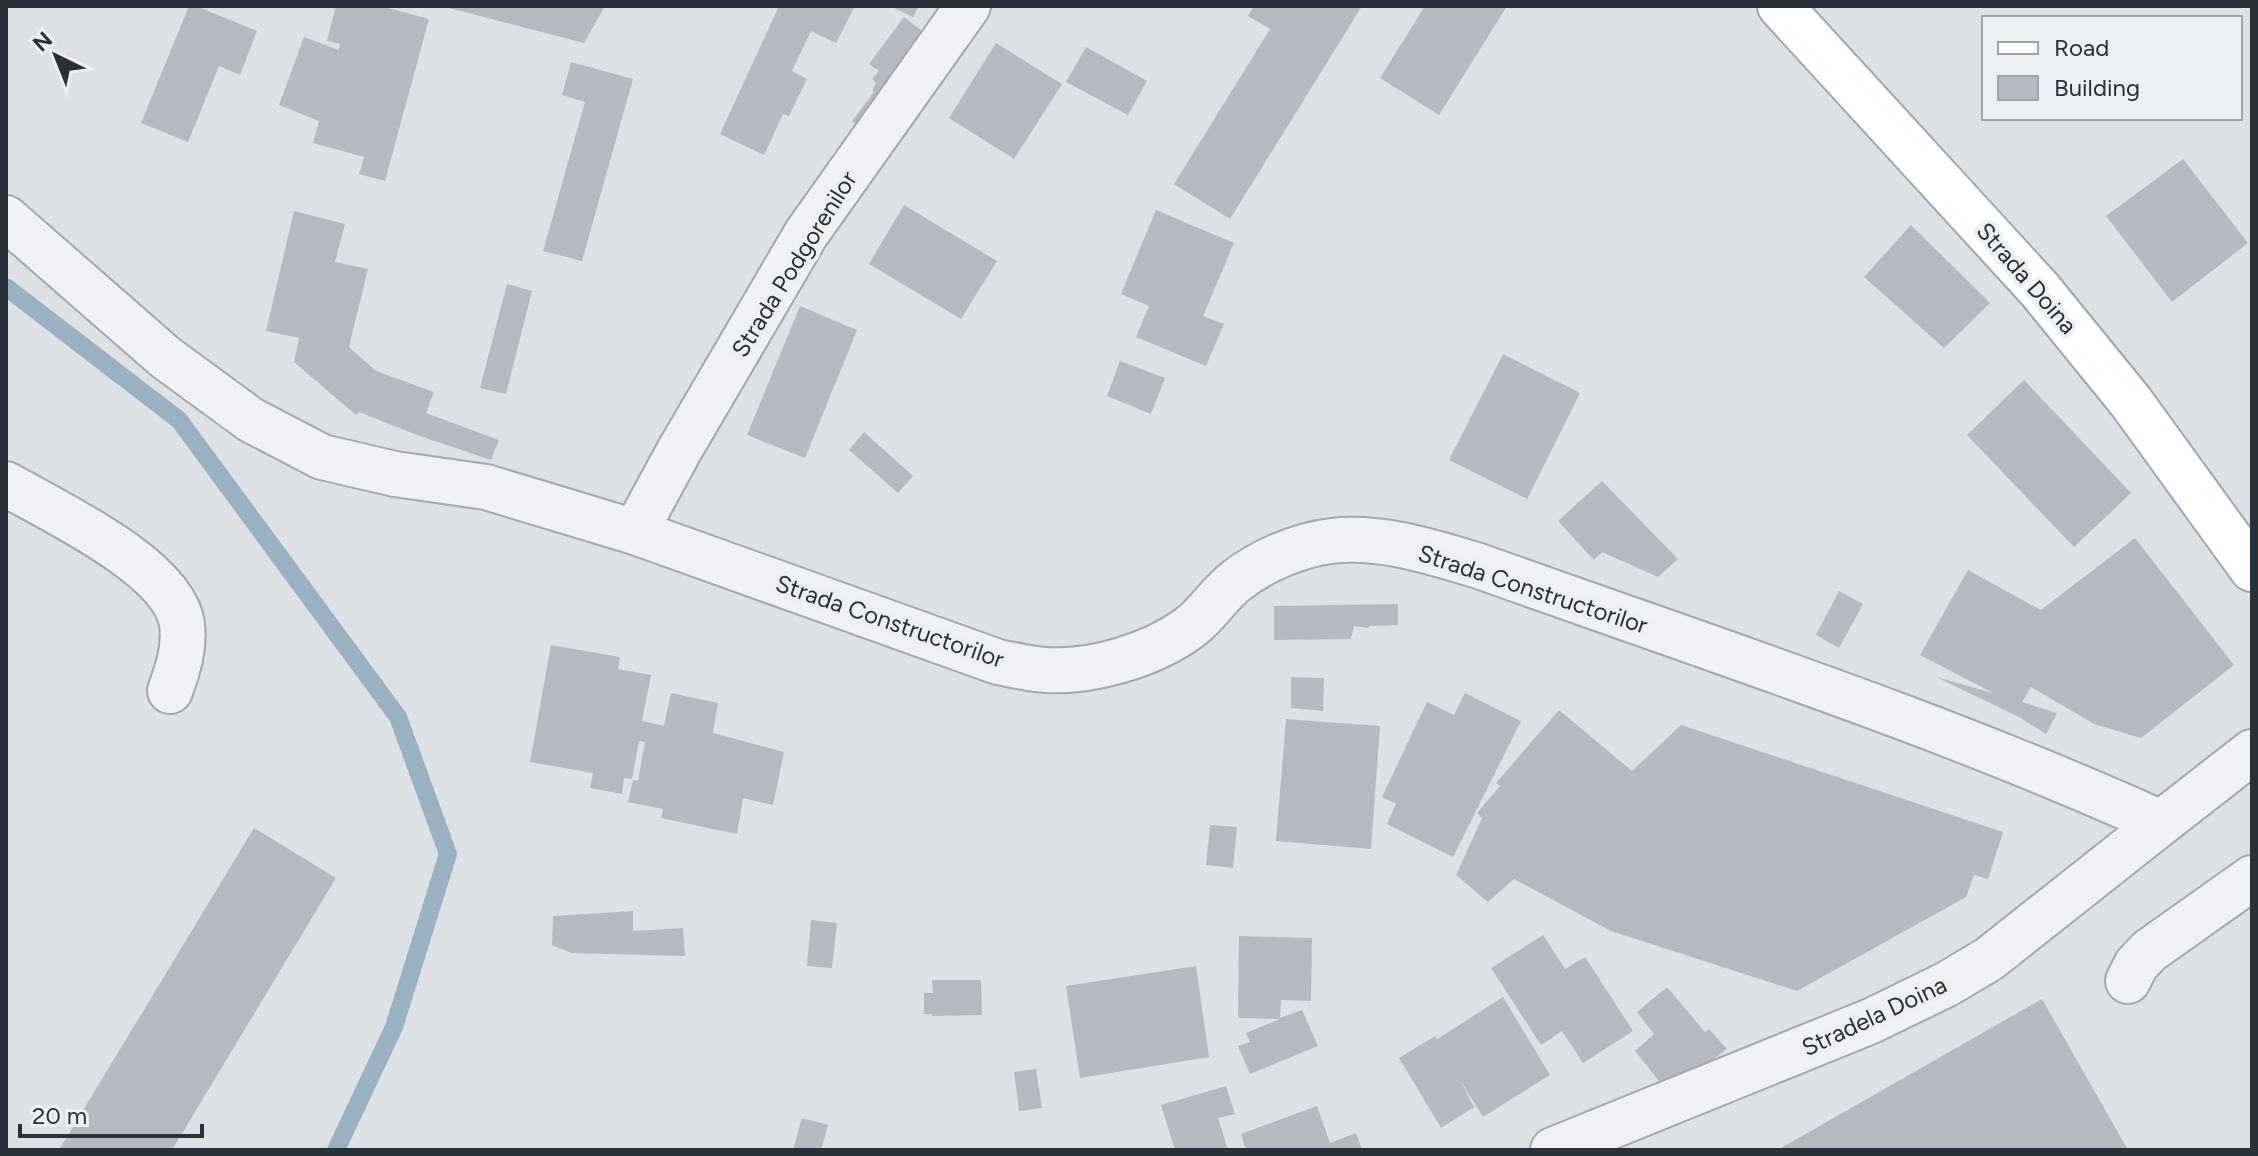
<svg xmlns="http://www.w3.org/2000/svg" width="2258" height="1156" font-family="Figtree,sans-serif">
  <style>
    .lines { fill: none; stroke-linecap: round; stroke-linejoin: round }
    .stream { stroke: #9bb1c2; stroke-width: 18 }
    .building { fill: #b5bac1 }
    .minor-casing { stroke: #a3a8ae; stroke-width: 48 }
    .major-casing { stroke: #9da6b0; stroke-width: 48 }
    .minor { stroke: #eff1f4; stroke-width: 44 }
    .major { stroke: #fff; stroke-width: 44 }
    .labels { text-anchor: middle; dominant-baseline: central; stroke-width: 8; stroke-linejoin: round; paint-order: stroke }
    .street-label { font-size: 24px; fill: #28303a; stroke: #eceff3 }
  </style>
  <rect width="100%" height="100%" fill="#dde1e5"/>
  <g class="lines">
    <path class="stream" d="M6,287l173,133 219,297 50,137 -54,173 -58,123"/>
  </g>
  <g class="building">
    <path d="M189,6h7l61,25 -17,44 -21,-9 -31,76 -47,-19z"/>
    <path d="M336,6h45l48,13 -44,162 -26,-7 5,-17 -51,-14 6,-22 -40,-16 25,-68 35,13 1,-6 -13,-3z"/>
    <path d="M441,6h164l-21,37z"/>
    <path d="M779,6h76l-19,37 -25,-12 -19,40 15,8 -18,37 -6,-2 -19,41 -44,-21z"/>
    <path d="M890,6h29l-6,11z"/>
    <path d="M1254,6h108l-132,213 -56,-35 96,-155 -22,-13z"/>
    <path d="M1425,6h82l-68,109 -59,-37z"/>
    <path d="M904,17l31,24 -69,91 -14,-11 22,-29 -2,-1 4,-8 -4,-4 7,-8 -10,-7z"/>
    <path d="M996,43l66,41 -48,75 -65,-41z"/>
    <path d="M1086,47l61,34 -19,34 -62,-33z"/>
    <path d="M571,62l62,17 -51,182 -39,-10 42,-149 -23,-7z"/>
    <path d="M2183,159l65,84 -76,59 -66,-86z"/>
    <path d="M904,205l93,56 -36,58 -92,-55z"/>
    <path d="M1156,210l78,33 -31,73 21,8 -18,42 -70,-29 13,-31 -28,-12z"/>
    <path d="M294,211l51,13 -10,38 33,7 -19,78 27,24 58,21 -8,21 73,27 -8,20 -74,-25 -58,-23 -3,3 -62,-53 5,-24 -33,-7z"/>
    <path d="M1911,225l79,78 -46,45 -80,-71z"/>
    <path d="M507,284l25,7 -26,103 -26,-6z"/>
    <path d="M800,306l57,24 -52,128 -58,-23z"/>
    <path d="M1503,354l77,39 -53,106 -78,-39z"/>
    <path d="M1120,361l45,17 -14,36 -44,-18z"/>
    <path d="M2024,380l107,113 -57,54 -107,-112z"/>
    <path d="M864,432l49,44 -15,17 -49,-43z"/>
    <path d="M1602,481l76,78 -20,18 -56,-25 -8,8 -36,-39z"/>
    <path d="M2135,538l99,127 -93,73 -47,-14 -63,-37 -9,15 35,11 -11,21 -27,-17 -83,-40 57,16 -73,-38 48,-85 73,40z"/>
    <path d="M1839,591l24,13 -24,44 -23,-13z"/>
    <path d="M1398,604v21l-29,1v2l-15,-2 -3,13 -77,1v-34z"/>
    <path d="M551,645l69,12 -2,12 33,6 -9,46 22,5 7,-33 47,10 -5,30 71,19 -11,53 -30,-7 -6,36 -76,-16 2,-9 -35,-7 5,-22 5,1 7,-39 -6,-1 -7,38 -8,-1 -2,16 -32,-6 3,-15 -63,-11z"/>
    <path d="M1291,677l33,1 -1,33 -32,-3z"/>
    <path d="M1465,693l56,28 -68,136 -66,-33 9,-20 -14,-7 45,-95 27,13z"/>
    <path d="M1559,710l73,61 49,-46 322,107 -15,47 -14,-4 -8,22 -169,94 -186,-60 -97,-52 -26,23 -32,-27 26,-57 -5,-5 23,-27 -4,-3z"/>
    <path d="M1286,719l94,7 -9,123 -95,-8z"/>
    <path d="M1210,825l27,2 -4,41 -27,-3z"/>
    <path d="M254,828l82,50 -164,272h-113z"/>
    <path d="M633,911v20l50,-3 2,28 -114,-3 -19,-8 1,-29z"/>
    <path d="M811,920l26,3 -5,45 -25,-2z"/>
    <path d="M1543,935l22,34 20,-12 48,74 -50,32 -21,-32 -21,14 -50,-77z"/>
    <path d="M1239,936l73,2 -1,63 -30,-1 -1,18 22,-8 16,36 -68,28 -12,-28 12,-4 -4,-9 34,-14 -42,-1z"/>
    <path d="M1196,966l13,91 -129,21 -14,-92z"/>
    <path d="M932,980h49l1,35 -50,1v-2h-8v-21h9z"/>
    <path d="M1667,987l38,45 4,-3 18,20 -28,21 -36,16 -28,-35 19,-17 -17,-22z"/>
    <path d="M1503,997l47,78 -67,42 -23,-37 14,27 -33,21 -42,-70 36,-22 2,3z"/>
    <path d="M2042,999l86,151h-346l-1,-2z"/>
    <path d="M1036,1069l6,39 -23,3 -5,-39z"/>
    <path d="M1226,1086l9,28 -17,4 10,32h-53l-14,-45z"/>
    <path d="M1317,1106l13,37 26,-10 6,17h-116l-5,-16z"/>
    <path d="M802,1118l26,7 -7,25h-28z"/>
  </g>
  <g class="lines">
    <g class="minor-casing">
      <g id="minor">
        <path d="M6,218l159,139 86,63 71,37 73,17 91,13 149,45 363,130c16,3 32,7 48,8 46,3 106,-15 143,-42 18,-13 30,-34 47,-47 25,-20 63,-36 95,-40 50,-6 101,11 148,25 229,82 461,157 682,257l91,-71"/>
        <path d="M6,484c47,27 168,83 176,140 3,24 -4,45 -12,67"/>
        <path d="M635,532l44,-81 127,-217 162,-228"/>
        <path d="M2128,981l8,-16 13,-14 103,-73"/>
        <path d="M1553,1150l318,-129 76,-37 42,-25 172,-136"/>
      </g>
    </g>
    <g class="major-casing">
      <path id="major" d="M1780,6l260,284 91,112 121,167"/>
    </g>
    <use href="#minor" class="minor"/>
    <use href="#major" class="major"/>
  </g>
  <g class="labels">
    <g class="street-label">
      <text transform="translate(794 264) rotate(-58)">Strada Podgorenilor</text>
      <text transform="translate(2027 278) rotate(49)">Strada Doina</text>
      <text transform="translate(1533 589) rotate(18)">Strada Constructorilor</text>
      <text transform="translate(890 621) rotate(19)">Strada Constructorilor</text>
      <text transform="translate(1874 1016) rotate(-25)">Stradela Doina</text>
    </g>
  </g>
  <rect width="2258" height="1156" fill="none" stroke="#28303a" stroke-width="16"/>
  <rect x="1982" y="16" width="260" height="104" fill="#eceff3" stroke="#9ea3a9" stroke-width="2"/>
  <rect x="1998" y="42" width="40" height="12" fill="#ffffff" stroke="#9ea3a9" stroke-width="2"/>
  <text x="2054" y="56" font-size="24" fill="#28303a">Road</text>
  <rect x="1998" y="76" width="40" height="24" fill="#b5bac1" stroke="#9ea3a9" stroke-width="2"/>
  <text x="2054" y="96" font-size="24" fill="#28303a">Building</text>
  <g transform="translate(56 56) rotate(317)" stroke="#eceff3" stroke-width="6" paint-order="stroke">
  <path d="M0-6L14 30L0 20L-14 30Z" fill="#28303a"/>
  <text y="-12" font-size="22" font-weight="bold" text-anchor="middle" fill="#28303a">N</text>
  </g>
  <path d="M20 1124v12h182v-12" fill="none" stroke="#28303a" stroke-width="4"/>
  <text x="32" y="1124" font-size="24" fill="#28303a" stroke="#eceff3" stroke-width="6" paint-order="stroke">20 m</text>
</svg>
